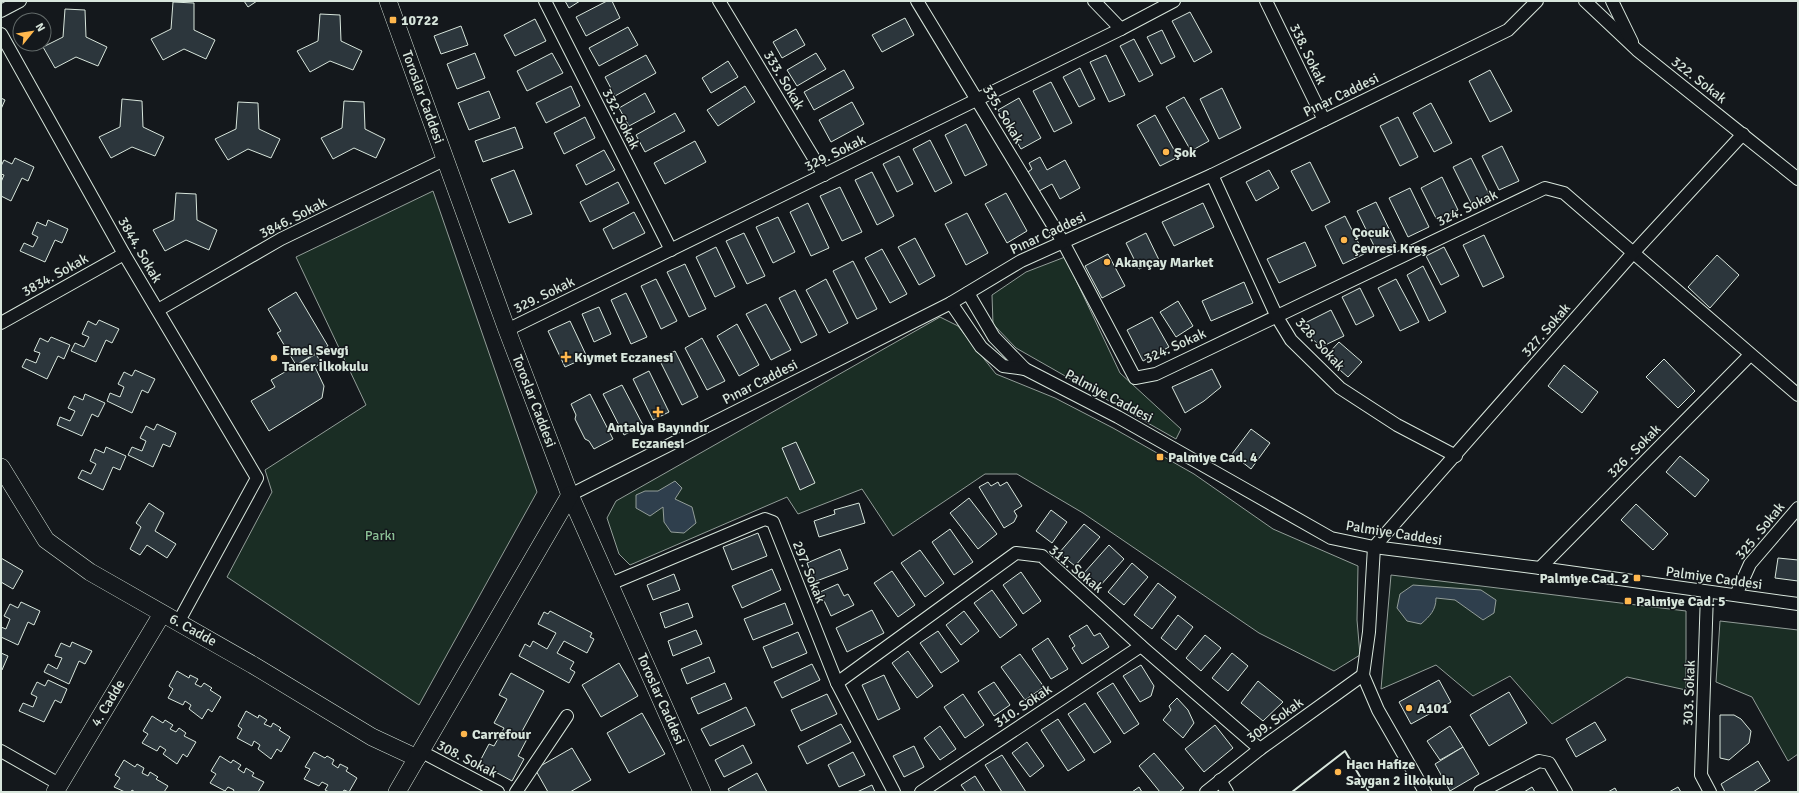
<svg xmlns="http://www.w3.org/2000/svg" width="1799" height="793" font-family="Signika,sans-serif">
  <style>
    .green { fill: #1a2d24; stroke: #939e99 }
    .water { fill: #2f3f4d; stroke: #939e99 }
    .building { fill: #2c363c; stroke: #d8e6dc }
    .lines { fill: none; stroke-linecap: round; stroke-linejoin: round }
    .street-casing { stroke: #d8e6dc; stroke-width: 14 }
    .secondary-casing { stroke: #d8e6dc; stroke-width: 18 }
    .street { stroke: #14181c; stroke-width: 12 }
    .secondary { stroke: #14181c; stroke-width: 17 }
    .wall { stroke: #d8e6dc; stroke-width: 2 }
    .poi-dot { fill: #ffb74d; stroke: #14181c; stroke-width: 1.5 }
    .labels { text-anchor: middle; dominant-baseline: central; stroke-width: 3; stroke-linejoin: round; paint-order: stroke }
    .poi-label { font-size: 14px; font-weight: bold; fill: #d8e6dc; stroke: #14181c; text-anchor: start }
    .street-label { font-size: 14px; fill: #d8e6dc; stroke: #14181c }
    .park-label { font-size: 14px; fill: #8ac095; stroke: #14181c }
  </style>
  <rect width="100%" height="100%" fill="#14181c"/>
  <g class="green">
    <path d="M433,191l104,301 -118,213 -192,-128 45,-85 -7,-22 101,-65 -70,-148z"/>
    <path d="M1065,257l55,116 61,56 -5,10 -160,-91 -23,-24 -1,-29 34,-23z"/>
    <path d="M940,317l18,9 38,48 59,24 58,30 81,46 79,55 85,37 -1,54 3,35 -26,16 -75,-38 -176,-120 -66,-39h-32l-92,62 -31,-47 -64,25 -11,-17 -157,68 -11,-11 -12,-36 9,-17z"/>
    <path d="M1391,575l295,36v79l-59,-13 -75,47 -42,-48 -37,20 -37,-31 -55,24z"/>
    <path d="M1720,621l78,9v124l-10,7 -36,-64 -36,-15z"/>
  </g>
  <g class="water">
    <path d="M675,481l7,7 -7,11 17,8 4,16 -12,10 -13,-1 -7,-10 -1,-15 -13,9 -14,-8v-13l9,-4h13z"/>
    <path d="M1413,585l68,5 15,10 -2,13 -11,7 -28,-20 -19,-2c0,12 -6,18 -15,26l-14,-3 -10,-13 3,-14z"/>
  </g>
  <g class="building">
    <path d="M244,1h13l-9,6z"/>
    <path d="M565,1h15l-11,7z"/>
    <path d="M607,1h5l8,17 -34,18 -10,-19z"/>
    <path d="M173,2l21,1v27l21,10 -9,19 -22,-10 -21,11 -12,-21 20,-10z"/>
    <path d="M65,9l20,1 1,27 21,10 -9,19 -22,-9 -21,11 -12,-21 20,-10z"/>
    <path d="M1190,12l22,40 -18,10 -22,-41z"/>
    <path d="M320,14l20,1 1,26 21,10 -9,19 -23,-9 -20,11 -13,-21 21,-10z"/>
    <path d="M905,18l9,17 -32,17 -10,-17z"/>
    <path d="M535,19l11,22 -31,15 -11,-21z"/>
    <path d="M461,26l7,19 -27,9 -7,-18z"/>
    <path d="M628,27l10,18 -39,21 -10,-18z"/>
    <path d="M796,29l9,16 -23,13 -9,-16z"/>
    <path d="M1162,30l13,27 -14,7 -14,-27z"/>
    <path d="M1134,39l19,36 -14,7 -19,-36z"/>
    <path d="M475,53l10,25 -28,11 -10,-25z"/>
    <path d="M552,53l11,20 -36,18 -10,-20z"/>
    <path d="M816,53l10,16 -29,17 -10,-16z"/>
    <path d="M646,55l10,18 -41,23 -10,-19z"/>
    <path d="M1106,55l19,40 -16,7 -19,-40z"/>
    <path d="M728,61l10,16 -27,16 -9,-15z"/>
    <path d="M1080,68l15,31 -16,8 -16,-30z"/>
    <path d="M844,70l10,18 -40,22 -10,-18z"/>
    <path d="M1490,70l22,41 -22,11 -21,-41z"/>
    <path d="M1051,82l21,41 -18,9 -21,-41z"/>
    <path d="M571,86l9,20 -34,17 -10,-20z"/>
    <path d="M745,86l10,16 -37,24 -11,-16z"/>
    <path d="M1222,88l19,40 -22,11 -19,-40z"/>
    <path d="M489,91l11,27 -31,12 -11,-27z"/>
    <path d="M645,93l10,19 -26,14 -10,-18z"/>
    <path d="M1184,97l25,44 -18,10 -25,-44z"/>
    <path d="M1,98l4,2 -4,9z"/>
    <path d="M1019,98l22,40 -20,11 -23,-39z"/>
    <path d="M122,99l20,2 1,26 21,10 -9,19 -23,-9 -21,11 -12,-21 21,-10z"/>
    <path d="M344,101l20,1 1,27 20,10 -9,19 -22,-10 -21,11 -12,-21 21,-10z"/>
    <path d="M238,102l20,1 1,26 21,10 -9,19 -23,-9 -20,11 -13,-21 21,-10z"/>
    <path d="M852,102l12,22 -33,18 -12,-22z"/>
    <path d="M1431,103l21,40 -18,9 -21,-39z"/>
    <path d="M675,113l10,18 -40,21 -9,-17z"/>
    <path d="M1155,115l23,42 -18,9 -23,-41z"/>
    <path d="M585,117l10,21 -31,16 -10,-21z"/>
    <path d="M1398,117l20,40 -18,9 -20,-40z"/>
    <path d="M966,124l21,41 -22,11 -20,-41z"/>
    <path d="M515,127l8,21 -40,14 -8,-21z"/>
    <path d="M930,140l22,43 -17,9 -22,-43z"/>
    <path d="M695,141l11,21 -41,22 -11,-21z"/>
    <path d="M1502,146l17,35 -20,9 -17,-34z"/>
    <path d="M604,150l11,20 -29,15 -10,-20z"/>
    <path d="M899,156l14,28 -16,8 -14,-28z"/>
    <path d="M1040,157l7,13 18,-10 15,28 -20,11 -8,-15 -13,7 -11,-19 4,-3 -3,-6z"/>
    <path d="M15,158l19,9 -6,14 -6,-3 -11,23 -10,-5v-14l3,-7 -3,-1v-8l3,-6 8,4z"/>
    <path d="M1471,158l20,40 -18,9 -20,-40z"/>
    <path d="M1310,162l20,40 -18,9 -21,-40z"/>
    <path d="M514,170l18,44 -23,9 -18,-44z"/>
    <path d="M1269,170l10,18 -23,13 -10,-19z"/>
    <path d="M872,172l22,44 -17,9 -22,-45z"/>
    <path d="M1442,177l16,33 -21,10 -16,-32z"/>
    <path d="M618,182l11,21 -39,19 -10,-20z"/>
    <path d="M840,187l22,45 -20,9 -22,-45z"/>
    <path d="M1410,188l19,39 -21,10 -19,-39z"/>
    <path d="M176,193l20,1 1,26 20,10 -8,20 -23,-10 -21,11 -12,-21 21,-10z"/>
    <path d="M1006,193l21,38 -20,12 -22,-39z"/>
    <path d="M1376,202l20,41 -19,9 -20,-41z"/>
    <path d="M808,203l21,45 -18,8 -21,-44z"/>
    <path d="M1203,203l11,24 -40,19 -12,-24z"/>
    <path d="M634,212l11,21 -32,16 -10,-20z"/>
    <path d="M967,213l21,40 -22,12 -21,-41z"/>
    <path d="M1345,216l19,38 -21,10 -18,-38z"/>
    <path d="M778,217l17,35 -22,11 -17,-36z"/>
    <path d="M48,220l20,9 -6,14 -7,-3 -10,22 -25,-11 4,-8 9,4 5,-10 -6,-3 5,-12 9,4z"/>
    <path d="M744,233l21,43 -18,8 -21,-43z"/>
    <path d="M1146,233l13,27 -20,9 -13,-26z"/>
    <path d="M1484,235l20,42 -21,10 -20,-42z"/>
    <path d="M915,238l20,38 -16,9 -21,-38z"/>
    <path d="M1305,242l11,24 -37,17 -12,-24z"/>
    <path d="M716,247l19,40 -20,10 -19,-40z"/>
    <path d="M1444,247l15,29 -18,9 -15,-29z"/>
    <path d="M882,249l25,45 -17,9 -25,-45z"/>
    <path d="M1108,254l17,32 -23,12 -17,-32z"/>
    <path d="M1717,255l22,20 -29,33 -22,-21z"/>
    <path d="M853,261l24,48 -20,10 -24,-48z"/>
    <path d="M685,264l21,45 -17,8 -22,-45z"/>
    <path d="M1423,266l23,46 -17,9 -22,-46z"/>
    <path d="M656,279l21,42 -16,8 -20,-43z"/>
    <path d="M826,279l22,44 -19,10 -23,-43z"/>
    <path d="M1396,279l23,43 -19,9 -22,-43z"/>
    <path d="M1244,282l9,21 -42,18 -9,-20z"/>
    <path d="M1360,288l14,28 -18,9 -14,-28z"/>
    <path d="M795,290l22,45 -16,8 -22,-45z"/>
    <path d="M296,292l32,54 -32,19 -19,-32 4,-2 -13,-22z"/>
    <path d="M626,293l21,44 -16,7 -20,-44z"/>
    <path d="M1178,301l15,25 -17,11 -16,-25z"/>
    <path d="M766,304l25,46 -20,10 -25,-46z"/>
    <path d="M599,307l12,27 -17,8 -12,-28z"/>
    <path d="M1331,310l13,26 -23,11 -22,-21z"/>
    <path d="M1152,317l17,30 -26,14 -16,-31z"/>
    <path d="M99,320l20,9 -7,14 -6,-3 -10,22 -25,-11 4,-8 9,4 5,-10 -7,-3 6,-13 8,4z"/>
    <path d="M570,321l17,36 -22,10 -17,-36z"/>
    <path d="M737,324l22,41 -20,11 -22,-40z"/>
    <path d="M51,337l19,8 -6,14 -6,-3 -11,23 -25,-12 4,-8 10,4 4,-10 -6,-2 6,-13 8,4z"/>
    <path d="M702,338l23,43 -18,9 -22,-42z"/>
    <path d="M1339,342l23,20 -14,15 -23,-20z"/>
    <path d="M675,351l23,46 -16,8 -23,-46z"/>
    <path d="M316,354l5,9 -6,4 9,19 -2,12 -53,33 -18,-30 24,-14 -4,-7z"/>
    <path d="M1664,359l31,32 -17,17 -32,-31z"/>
    <path d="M1564,365l34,27 -16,21 -34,-27z"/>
    <path d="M1212,369l9,18 -17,14 -19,12 -13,-26z"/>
    <path d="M135,370l20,9 -7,14 -6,-3 -10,23 -25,-12 3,-8 10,4 4,-10 -6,-3 6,-12 8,4z"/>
    <path d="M649,371l20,41 -16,8 -20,-41z"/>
    <path d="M622,385l21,40 -19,10 -21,-41z"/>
    <path d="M85,394l20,9 -7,14 -6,-3 -10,22 -25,-11 3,-8 10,4 5,-10 -7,-3 6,-12 9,4z"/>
    <path d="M590,394l23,45 -19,10 -5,-8 -4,-2 -10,-20 1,-4 -5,-11z"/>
    <path d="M157,424l19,9 -6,14 -7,-3 -10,23 -25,-12 4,-8 10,4 4,-10 -6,-3 6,-12 8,4z"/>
    <path d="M1251,429l19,14 -19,26 -19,-15z"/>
    <path d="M796,442l19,41 -15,7 -18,-42z"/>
    <path d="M106,447l20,9 -6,14 -7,-3 -10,23 -25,-12 4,-8 9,4 5,-10 -6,-3 5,-12 9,4z"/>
    <path d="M1680,456l29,24 -14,17 -29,-25z"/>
    <path d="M988,482l3,4 7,-4 2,4 7,-4 15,24 -8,5 3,5 -3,6 -10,6 -25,-41z"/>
    <path d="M969,498l28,36 -19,15 -28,-36z"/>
    <path d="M149,503l15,10 -9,18 21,13 -9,14 -20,-13 -7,10 -10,-6 11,-22 -5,-4z"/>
    <path d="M859,503l6,20 -46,14 -5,-16 21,-7 -1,-4z"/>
    <path d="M1636,504l32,30 -15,16 -32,-30z"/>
    <path d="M1051,510l16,12 -15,21 -16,-12z"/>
    <path d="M1084,524l16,13 -25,29 -16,-13z"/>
    <path d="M950,529l23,33 -19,13 -22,-33z"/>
    <path d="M758,533l9,23 -35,14 -9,-23z"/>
    <path d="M1109,545l15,14 -25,28 -15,-14z"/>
    <path d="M840,549l8,20 -34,13 -7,-19z"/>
    <path d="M920,550l24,33 -19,14 -24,-34z"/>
    <path d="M1,558l22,13 -10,18 -12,-7z"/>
    <path d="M1778,558l20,2v21l-23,-3z"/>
    <path d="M1132,563l16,14 -24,28 -16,-13z"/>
    <path d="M772,569l9,21 -39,18 -10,-22z"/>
    <path d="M892,571l23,34 -17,12 -24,-34z"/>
    <path d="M1021,572l20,29 -18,13 -20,-29z"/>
    <path d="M674,574l6,16 -27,10 -6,-15z"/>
    <path d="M1158,583l18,14 -24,32 -18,-14z"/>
    <path d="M838,584l6,12 4,-2 6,11 -23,11 -11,-24z"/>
    <path d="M992,590l25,35 -17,13 -26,-35z"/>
    <path d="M21,602l19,9 -6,14 -6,-3 -10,23 -17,-8v-10l5,2 4,-10 -6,-3 6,-12 8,4z"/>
    <path d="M688,603l5,14 -28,11 -5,-15z"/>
    <path d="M785,603l8,21 -40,16 -9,-21z"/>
    <path d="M872,610l12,23 -37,19 -11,-24z"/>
    <path d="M550,611l42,22 -2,4 4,2 -7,14 -23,-12 -7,12 17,9 -4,7 5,3 -6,11 -50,-27 6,-12 5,3 3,-6 14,8 9,-16 -18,-9 6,-12 4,2z"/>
    <path d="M964,611l15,20 -18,14 -15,-20z"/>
    <path d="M1178,615l15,12 -17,23 -15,-12z"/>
    <path d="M1087,625l7,11 6,-3 9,14 -27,17 -10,-16 3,-2 -6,-10z"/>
    <path d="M696,630l6,14 -29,12 -5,-15z"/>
    <path d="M938,631l21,30 -18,12 -21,-30z"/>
    <path d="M798,632l9,21 -35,15 -9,-21z"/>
    <path d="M1205,635l16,13 -20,23 -15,-13z"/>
    <path d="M1048,638l20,31 -17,10 -19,-30z"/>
    <path d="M72,642l20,9 -7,13 -6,-3 -10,23 -25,-12 4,-8 9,5 5,-11 -7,-2 6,-13 9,4z"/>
    <path d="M908,651l25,35 -16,12 -25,-35z"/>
    <path d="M1,653l7,3 -6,14h-1z"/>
    <path d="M1232,653l16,13 -20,25 -16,-13z"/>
    <path d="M1020,654l24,33 -19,13 -24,-33z"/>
    <path d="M709,657l6,15 -28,12 -6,-15z"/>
    <path d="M619,663l19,33 -37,21 -19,-32z"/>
    <path d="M812,664l8,16 -38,18 -8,-16z"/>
    <path d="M1141,665l13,21 -3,10 -11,6 -17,-26z"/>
    <path d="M177,671l12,7 1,-3 8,4 -3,5 6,3 3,-4 8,5 -2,2 11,7 -9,15 -4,-3 -6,10 -13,-10 2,-4 -6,-4 -2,4 -15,-7 5,-9 -4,-3z"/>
    <path d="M511,673l33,18 -24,44 7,4 -9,17 6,3 -12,22 -33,-18 10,-19 5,2 10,-18 -10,-5 13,-24 -8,-4z"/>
    <path d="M884,675l16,34 -22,11 -16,-35z"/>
    <path d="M48,680l19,9 -6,14 -6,-3 -11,22 -25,-11 4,-8 10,4 4,-10 -6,-3 6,-12 8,4z"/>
    <path d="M1439,680l12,22 -40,22 -12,-22z"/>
    <path d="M1258,681l25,21 -20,19 -22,-18z"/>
    <path d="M994,682l16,23 -16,11 -16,-24z"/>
    <path d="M725,683l7,16 -34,15 -7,-16z"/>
    <path d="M1113,683l26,41 -15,10 -27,-41z"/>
    <path d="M1509,692l18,31 -38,23 -19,-31z"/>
    <path d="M827,694l10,20 -36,17 -10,-21z"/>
    <path d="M963,694l21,31 -19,13 -21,-31z"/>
    <path d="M1177,698l11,12 6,13 -11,15 -20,-18 8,-10 -2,-4z"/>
    <path d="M1085,703l26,39 -17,11 -26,-39z"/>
    <path d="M746,707l9,18 -45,21 -9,-17z"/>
    <path d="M246,711l12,7 1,-3 8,5 -3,4 7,3 2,-4 8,5 -2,2 11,7 -9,15 -4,-3 -6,10 -13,-10 2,-4 -6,-4 -2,5 -15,-8 5,-9 -4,-3z"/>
    <path d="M642,713l23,41 -36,19 -22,-40z"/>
    <path d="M1720,715h14l7,4 10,12 -2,12 -20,17 -9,-2z"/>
    <path d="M152,716l11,7 2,-3 8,5 -3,4 6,3 3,-4 7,5 -2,3 12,6 -9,15 -4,-3 -6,10 -14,-10 3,-4 -6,-4 -3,5 -15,-8 6,-9 -5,-3z"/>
    <path d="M1058,719l27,41 -17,11 -27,-41z"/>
    <path d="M1595,722l11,18 -30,17 -10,-18z"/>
    <path d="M841,724l10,18 -44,22 -9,-18z"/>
    <path d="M1215,725l18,23 -29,24 -19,-23z"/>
    <path d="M940,726l16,23 -16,11 -16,-22z"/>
    <path d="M1450,726l13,21 -23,13 -13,-19z"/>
    <path d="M1027,742l17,24 -14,11 -18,-24z"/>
    <path d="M743,745l9,18 -28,14 -9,-17z"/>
    <path d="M914,746l10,21 -20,10 -11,-21z"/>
    <path d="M1463,747l16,27 -29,17 -15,-27z"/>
    <path d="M572,748l19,32 -21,12h-22l-13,-23z"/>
    <path d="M314,752l11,6 2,-2 7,4 -2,4 6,4 2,-4 8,4 -2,3 11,7 -8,14 -5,-2 -1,2h-14l-4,-2 3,-5 -6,-3 -3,4 -15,-7 6,-10 -5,-2z"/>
    <path d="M853,752l12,23 -26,12 -11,-22z"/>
    <path d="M1154,753l30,35 -5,4h-19l-21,-26z"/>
    <path d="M1002,755l24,37h-24l-17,-27z"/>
    <path d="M220,756l11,7 2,-3 8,5 -3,4 6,4 2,-5 8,5 -2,3 12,6 -6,10h-25l1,-2 -6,-3 -3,4 -15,-8 6,-9 -5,-3z"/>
    <path d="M124,760l11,7 2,-3 7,4 -2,5 6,3 2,-4 8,5 -2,2 12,7 -4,6h-29l-3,-2 -1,2h-6l-11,-5 6,-9 -5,-3z"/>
    <path d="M1758,761l12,20 -17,11h-28l-4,-8z"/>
    <path d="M757,773l10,19h-37l-2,-3z"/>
    <path d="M975,776l10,16h-19l-5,-7z"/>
    <path d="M872,785l3,7h-18z"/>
    <path d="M1139,787l3,5h-10z"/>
    <path d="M1532,787l3,5h-11z"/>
    <path d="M1678,787l3,5h-12z"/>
    <path d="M1615,788l2,4h-9z"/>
  </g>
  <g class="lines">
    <g class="street-casing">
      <g id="street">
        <path d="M545,1l126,249"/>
        <path d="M719,1l105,174"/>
        <path d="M917,1l146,241 72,136 21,-4 389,-186 19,5 234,202"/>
        <path d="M1094,1l27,28"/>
        <path d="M1266,1l58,119"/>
        <path d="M1585,1l52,49 161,129"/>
        <path d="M1612,1l20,41"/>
        <path d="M1,11l19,-10"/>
        <path d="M1,34l123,220 133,224 -78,143"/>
        <path d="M1212,175l65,142 14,23 49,48 57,37 59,31"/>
        <path d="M968,293l26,44 31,32 93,48 213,121 43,9 166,21 258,36"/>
        <path d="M951,303l30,44 22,19 22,3"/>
        <path d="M158,310l123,-71 165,-80"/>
        <path d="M1,323l123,-69"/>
        <path d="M507,330l614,-301 53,-28"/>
        <path d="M570,495l381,-192 70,-42 191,-86 296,-145 29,-29"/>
        <path d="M1540,568l210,-213"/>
        <path d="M610,584l145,-61 10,-4 8,3 64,161 57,109"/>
        <path d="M1707,593l-6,182 9,17"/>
        <path d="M1736,595l14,-31 48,-56"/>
        <path d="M837,683l179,-130 26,3 99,90 119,103"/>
        <path d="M1,751l58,33"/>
        <path d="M422,752l76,40"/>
        <path d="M1220,780l7,12"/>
        <path d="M516,792l51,-76"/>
        <path d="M921,792l220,-146"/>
        <path d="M1206,792l54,-43 103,-74"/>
        <path d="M1425,792l-47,-82 -15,-35 6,-43 5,-85 259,-294 110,-119"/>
        <path d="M1480,792l59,-31 10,2 17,29"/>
      </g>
    </g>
    <g class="secondary-casing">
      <g id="secondary">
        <path d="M388,1l119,329 63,165 132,297"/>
        <path d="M1,467l45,73 44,32 163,93 119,72 45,21"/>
        <path d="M55,792l107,-178"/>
        <path d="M397,792l173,-297"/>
      </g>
    </g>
    <use href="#street" class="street"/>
    <use href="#secondary" class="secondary"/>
    <path class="wall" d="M1292,792l53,-41 24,41"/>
  </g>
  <g class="poi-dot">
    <rect x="389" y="16" width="8" height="8" rx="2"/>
    <circle cx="1166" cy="152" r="4"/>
    <circle cx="1344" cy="240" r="4"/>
    <circle cx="1107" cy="262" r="4"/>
    <path d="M564 351h4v4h4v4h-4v4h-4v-4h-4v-4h4z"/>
    <circle cx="274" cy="358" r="4"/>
    <path d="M656 406h4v4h4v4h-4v4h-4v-4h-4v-4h4z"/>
    <rect x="1156" y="453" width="8" height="8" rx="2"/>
    <rect x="1633" y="574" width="8" height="8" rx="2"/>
    <rect x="1624" y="597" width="8" height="8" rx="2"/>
    <circle cx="1409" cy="708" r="4"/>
    <circle cx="464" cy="734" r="4"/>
    <circle cx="1338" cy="772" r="4"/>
  </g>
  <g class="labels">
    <g class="poi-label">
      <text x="401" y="20">10722</text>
      <text x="1174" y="152">Şok</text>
      <text x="1352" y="232">Çocuk<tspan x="1352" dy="16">Çevresi Kreş</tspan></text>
      <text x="1115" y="262">Akançay Market</text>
      <text x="282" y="350">Emel Sevgi<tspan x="282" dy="16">Taner İlkokulu</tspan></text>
      <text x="574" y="357">Kıymet Eczanesi</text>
      <text x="658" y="427" text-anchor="middle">Antalya Bayındır<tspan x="658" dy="16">Eczanesi</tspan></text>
      <text x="1168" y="457">Palmiye Cad. 4</text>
      <text x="1629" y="578" text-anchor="end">Palmiye Cad. 2</text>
      <text x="1636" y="601">Palmiye Cad. 5</text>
      <text x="1417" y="708">A101</text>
      <text x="472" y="734">Carrefour</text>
      <text x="1346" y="764">Hacı Hafize<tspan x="1346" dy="16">Saygan 2 İlkokulu</tspan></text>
    </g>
    <g class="street-label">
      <text transform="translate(1308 54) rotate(64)">338. Sokak</text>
      <text transform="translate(784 80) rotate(59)">333. Sokak</text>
      <text transform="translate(1699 80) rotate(38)">322. Sokak</text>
      <text transform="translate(1341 95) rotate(-26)">Pınar Caddesi</text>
      <text transform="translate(423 97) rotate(70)">Toroslar Caddesi</text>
      <text transform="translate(1003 114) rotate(59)">335. Sokak</text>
      <text transform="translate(621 119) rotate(63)">332. Sokak</text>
      <text transform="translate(835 153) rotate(-26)">329. Sokak</text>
      <text transform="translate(1467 208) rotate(-26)">324. Sokak</text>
      <text transform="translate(293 218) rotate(-27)">3846. Sokak</text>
      <text transform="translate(1048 233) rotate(-25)">Pınar Caddesi</text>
      <text transform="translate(140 250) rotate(60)">3844. Sokak</text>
      <text transform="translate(55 275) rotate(-29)">3834. Sokak</text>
      <text transform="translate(544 295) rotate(-26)">329. Sokak</text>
      <text transform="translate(1546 330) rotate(-49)">327. Sokak</text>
      <text transform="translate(1320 344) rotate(48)">328. Sokak</text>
      <text transform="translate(1175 346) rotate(-24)">324. Sokak</text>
      <text transform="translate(760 382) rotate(-27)">Pınar Caddesi</text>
      <text transform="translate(1109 396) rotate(28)">Palmiye Caddesi</text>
      <text transform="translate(534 401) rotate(69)">Toroslar Caddesi</text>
      <text transform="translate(1634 451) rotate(-45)">326 . Sokak</text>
      <text transform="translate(1760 531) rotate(-51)">325 . Sokak</text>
      <text transform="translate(1394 533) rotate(9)">Palmiye Caddesi</text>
      <text transform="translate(1076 569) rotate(40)">311. Sokak</text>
      <text transform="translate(809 572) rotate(68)">297. Sokak</text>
      <text transform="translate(1714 578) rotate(8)">Palmiye Caddesi</text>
      <text transform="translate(193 630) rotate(29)">6. Cadde</text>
      <text transform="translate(1689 693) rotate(-88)">303. Sokak</text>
      <text transform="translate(661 699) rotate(66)">Toroslar Caddesi</text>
      <text transform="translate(108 703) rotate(-59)">4. Cadde</text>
      <text transform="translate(1023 706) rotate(-34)">310. Sokak</text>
      <text transform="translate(1275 720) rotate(-36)">309. Sokak</text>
      <text transform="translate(467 759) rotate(27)">308. Sokak</text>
    </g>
    <g class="park-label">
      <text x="380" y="535">Parkı</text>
    </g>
  </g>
  <rect width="1799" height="793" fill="none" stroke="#d8e6dc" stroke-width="4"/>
  <g transform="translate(32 32) rotate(60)"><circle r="19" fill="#14181c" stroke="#626a69"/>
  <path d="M0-3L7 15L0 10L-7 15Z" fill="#ffb74d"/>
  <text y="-6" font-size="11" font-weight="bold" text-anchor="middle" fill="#d8e6dc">N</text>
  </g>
</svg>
